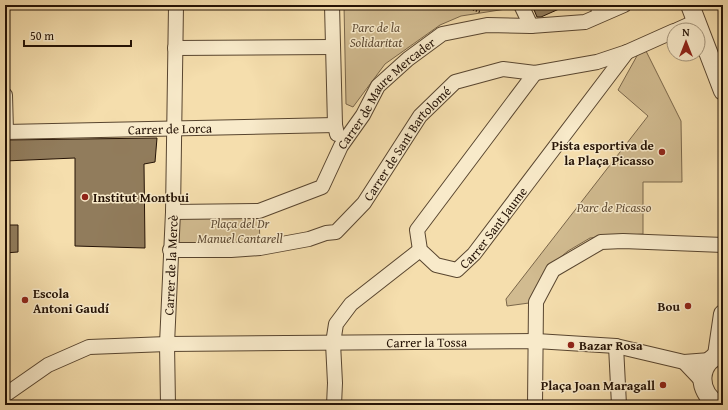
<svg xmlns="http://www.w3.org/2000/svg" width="728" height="410" font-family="'Gentium Book Plus',serif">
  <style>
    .green { fill: #d1bb90; stroke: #7a664a }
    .building { fill: #917c5c; stroke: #241205 }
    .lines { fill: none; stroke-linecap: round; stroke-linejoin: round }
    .service-casing { stroke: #58452f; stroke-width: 9 }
    .minor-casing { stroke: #58452f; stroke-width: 16 }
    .tertiary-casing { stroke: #58452f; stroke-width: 20 }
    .path { stroke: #241205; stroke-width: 2.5; stroke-dasharray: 1 2; stroke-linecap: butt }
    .service { stroke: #f8eaca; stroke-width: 7 }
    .minor { stroke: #f8eaca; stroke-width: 14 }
    .tertiary { stroke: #f8eaca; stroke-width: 18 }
    .poi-dot { fill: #8f2418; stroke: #f8eaca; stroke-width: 1.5 }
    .labels { text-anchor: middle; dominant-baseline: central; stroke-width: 3; stroke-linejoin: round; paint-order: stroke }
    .park-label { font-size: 13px; font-style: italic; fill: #614d36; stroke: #f8eaca }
    .street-label { font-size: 13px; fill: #241205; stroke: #f8eaca }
    .poi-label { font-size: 13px; font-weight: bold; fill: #241205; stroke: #f8eaca; text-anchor: end }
  </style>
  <rect width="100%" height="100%" fill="#f5dead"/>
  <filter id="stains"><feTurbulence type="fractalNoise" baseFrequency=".005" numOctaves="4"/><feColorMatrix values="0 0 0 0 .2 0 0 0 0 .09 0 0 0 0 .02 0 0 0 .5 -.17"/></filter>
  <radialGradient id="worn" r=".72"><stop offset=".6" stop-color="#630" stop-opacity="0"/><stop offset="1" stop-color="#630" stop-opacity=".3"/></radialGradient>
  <g class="green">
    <path d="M344,5h161l1,4 -45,7 -21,9 -55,39 -32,43 -7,-3z"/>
    <path d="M643,45l38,76 1,61h-39v52l-53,4 -22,13 -23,19 -16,33 -22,3 -1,-7 142,-183 -30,-26z"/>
    <path d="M259,211l1,37 -90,2 3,-38z"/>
  </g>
  <g class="building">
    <path d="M532,5h36l-27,12h-4z"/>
    <path d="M157,138l-2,24 -11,2 1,84 -70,-2v-88l-70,3v-21z"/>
    <path d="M5,225h13v27l-13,1z"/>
  </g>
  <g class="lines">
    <g class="service-casing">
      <path id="service" d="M593,5l5,11"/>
    </g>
    <g class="minor-casing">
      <g id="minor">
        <path d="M332,5l3,120 2,9"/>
        <path d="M521,5l10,21"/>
        <path d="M677,30l20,-9"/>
        <path d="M175,48l158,-1"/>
        <path id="s1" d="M535,73l-118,157 3,20 16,15 21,5 17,-16 153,-202"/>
        <path d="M5,95l1,37"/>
        <path id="s2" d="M5,132l330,-7"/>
        <path id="s3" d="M173,212l86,-1 63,-24 19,-41 22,-31 15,-29 30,-27 34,-25 45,-9 44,1 54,-4 39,-17"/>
        <path id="s4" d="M170,250h61l29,-2 49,-9 17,-6 10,-1 28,-29 56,-87 35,-34 48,-13 32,4 62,-11 30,-10 47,-21"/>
        <path d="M616,346l3,59"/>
        <path d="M702,381l-18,-19 26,-2"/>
        <path id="s5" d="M5,395l43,-30 41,-18 78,-3 369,-3 80,5 68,16"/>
        <path id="s6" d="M168,405l-1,-61 6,-132 3,-207"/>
        <path d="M334,405l1,-22 -2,-40 3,-19 15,-20 69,-54"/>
        <path d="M535,405l1,-103 17,-32 48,-28 22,-1 100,4"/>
      </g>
    </g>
    <g class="tertiary-casing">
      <g id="tertiary">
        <path d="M690,5l33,86"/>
        <path d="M717,355l6,-41"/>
        <path d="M718,405c-22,-15 -21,-43 5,-52"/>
      </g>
    </g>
    <path class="path" d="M462,5l18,7"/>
    <use href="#service" class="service"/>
    <use href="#minor" class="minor"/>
    <use href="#tertiary" class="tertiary"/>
  </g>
  <g class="poi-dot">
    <circle cx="662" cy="152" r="4"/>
    <circle cx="85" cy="197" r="4"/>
    <circle cx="25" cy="300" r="4"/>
    <circle cx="688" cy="306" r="4"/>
    <circle cx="571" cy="345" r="4"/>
    <circle cx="663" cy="385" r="4"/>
  </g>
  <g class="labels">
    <g class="park-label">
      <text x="376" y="27">Parc de la<tspan x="376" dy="15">Solidaritat</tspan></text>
      <text x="614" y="207">Parc de Picasso</text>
      <text x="240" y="223">Plaça del Dr<tspan x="240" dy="15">Manuel Cantarell</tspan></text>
    </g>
    <g class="street-label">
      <text stroke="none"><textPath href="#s3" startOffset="269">Carrer de Maure Mercader</textPath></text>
      <text stroke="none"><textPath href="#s2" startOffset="165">Carrer de Lorca</textPath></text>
      <text stroke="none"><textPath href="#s4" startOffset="282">Carrer de Sant Bartolomé</textPath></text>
      <text stroke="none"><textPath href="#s1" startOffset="316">Carrer Sant Jaume</textPath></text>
      <text stroke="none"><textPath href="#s6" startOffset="140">Carrer de la Mercè</textPath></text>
      <text stroke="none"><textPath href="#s5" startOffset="435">Carrer la Tossa</textPath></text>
    </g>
    <g class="poi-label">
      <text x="654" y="145">Pista esportiva de<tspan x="654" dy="15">la Plaça Picasso</tspan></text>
      <text x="93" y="197" text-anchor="start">Institut Montbui</text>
      <text x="33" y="293" text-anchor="start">Escola<tspan x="33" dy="15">Antoni Gaudí</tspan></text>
      <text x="680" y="306">Bou</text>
      <text x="579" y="345" text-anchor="start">Bazar Rosa</text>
      <text x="655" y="385">Plaça Joan Maragall</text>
    </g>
  </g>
  <rect width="728" height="410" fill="none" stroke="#f5dead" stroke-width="20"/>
  <rect x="6" y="6" width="716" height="398" fill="none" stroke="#241205" stroke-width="2"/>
  <rect x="10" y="10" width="708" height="390" fill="none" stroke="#241205"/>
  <g transform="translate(686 42)"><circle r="19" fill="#f8eaca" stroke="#a3947b"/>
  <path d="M0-3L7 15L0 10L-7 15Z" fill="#8f2418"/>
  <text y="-6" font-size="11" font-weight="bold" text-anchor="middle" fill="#241205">N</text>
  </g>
  <path d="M24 40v6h107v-6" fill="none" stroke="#241205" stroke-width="2"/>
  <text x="30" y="40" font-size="12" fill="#241205" stroke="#f8eaca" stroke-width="3" paint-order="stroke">50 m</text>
  <rect width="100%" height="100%" filter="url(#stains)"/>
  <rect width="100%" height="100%" fill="url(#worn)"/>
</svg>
